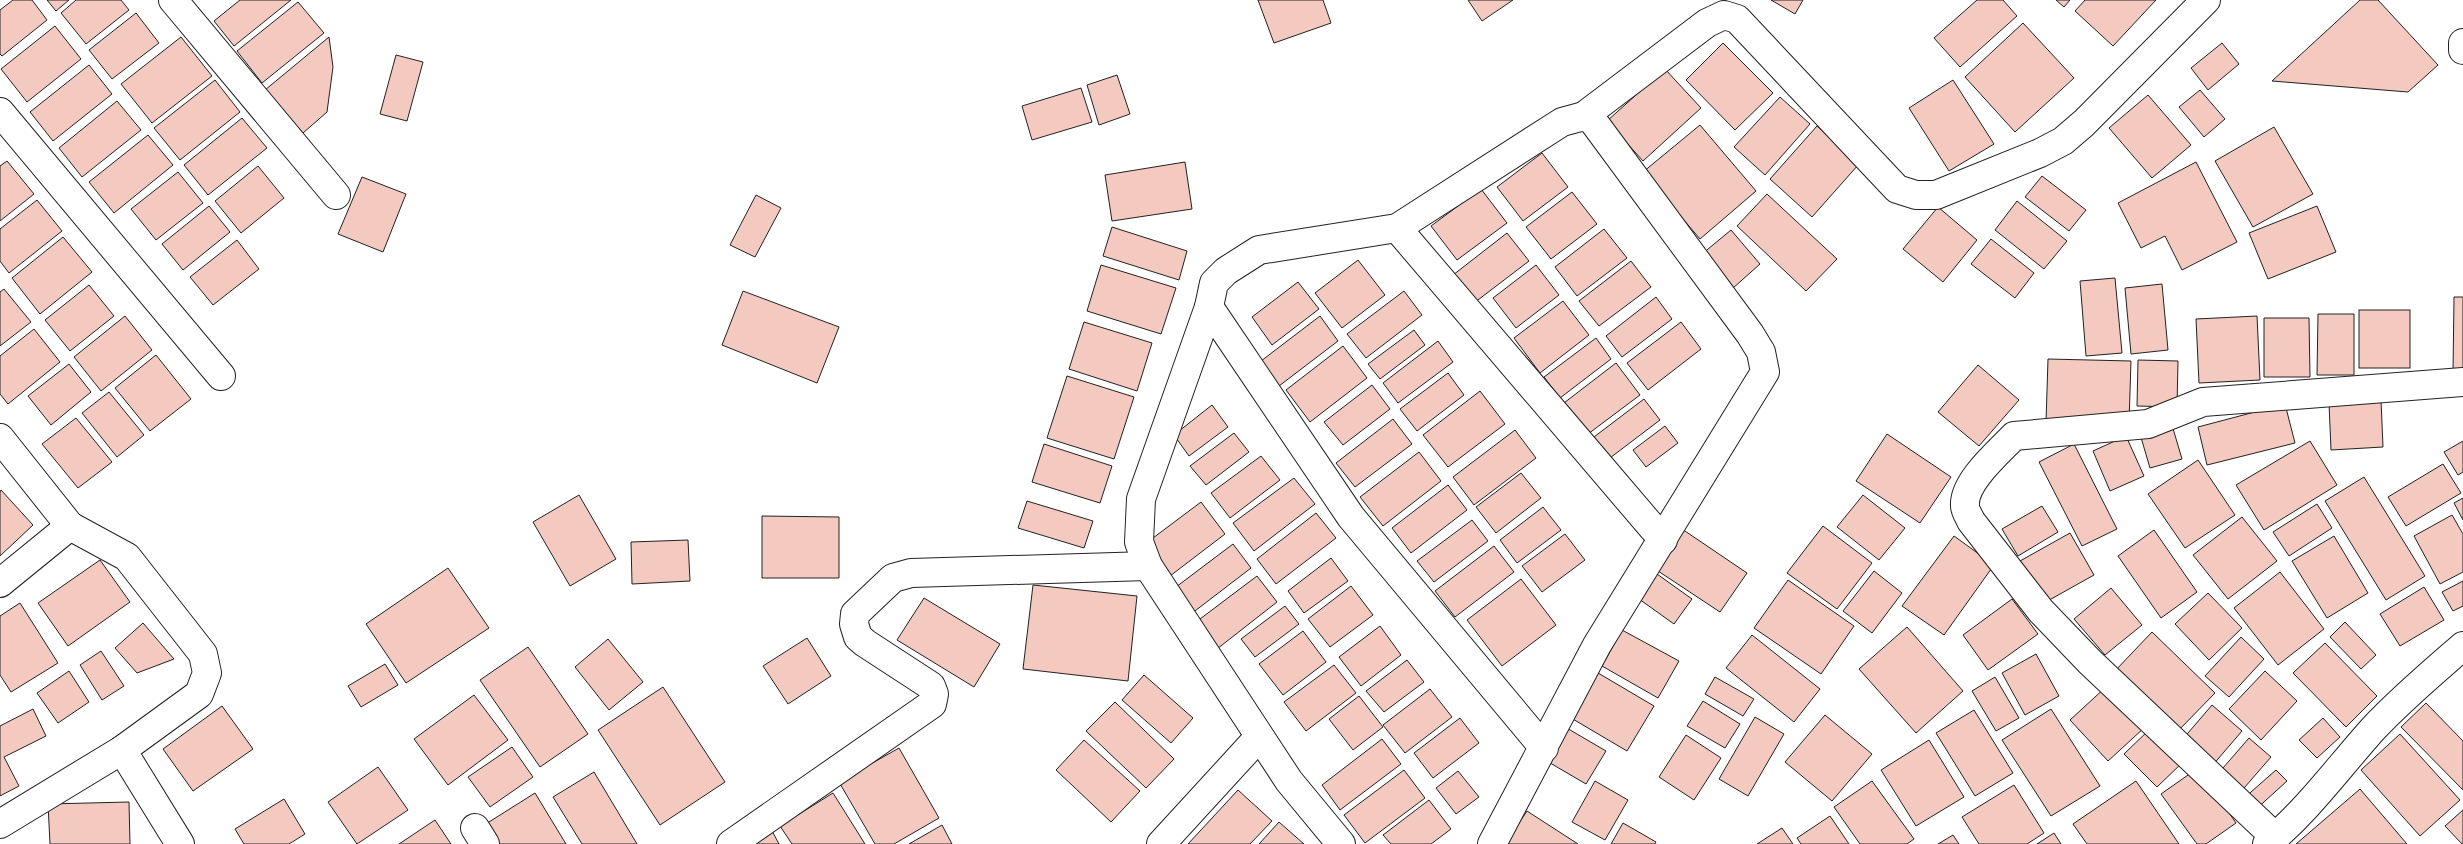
<svg xmlns="http://www.w3.org/2000/svg" width="2463" height="844" font-family="'Work Sans',sans-serif">
  <style>
    .building { fill: #f3c9c0; stroke: #222 }
    .lines { fill: none; stroke-linecap: round; stroke-linejoin: round }
    .street-casing { stroke: #222; stroke-width: 30 }
    .street { stroke: #fff; stroke-width: 28 }
  </style>
  <rect width="100%" height="100%" fill="#fff"/>
  <g class="building">
    <path d="M13,0h19l15,20 -45,36 -2,-2v-44z"/>
    <path d="M47,0h22l-13,11z"/>
    <path d="M76,0h45l8,10 -43,34 -25,-31z"/>
    <path d="M240,0h51l-57,46 -20,-25z"/>
    <path d="M1258,0h65l8,23 -57,20z"/>
    <path d="M1468,0h45l-31,21z"/>
    <path d="M1771,0h32l-8,14z"/>
    <path d="M1977,0h26l14,16 -57,51 -26,-29z"/>
    <path d="M2056,0h14l-6,7z"/>
    <path d="M2085,0h71l-43,46 -38,-35z"/>
    <path d="M2360,0h18l60,65 -30,27 -136,-11z"/>
    <path d="M298,2l26,31 -62,50 -25,-32z"/>
    <path d="M136,13l23,30 -47,36 -23,-29z"/>
    <path d="M2023,23l51,55 -59,54 -50,-55z"/>
    <path d="M55,26l26,33 -54,43 -26,-33z"/>
    <path d="M181,37l31,39 -60,47 -31,-39z"/>
    <path d="M329,37l4,30 -6,45 -24,21 -38,-43z"/>
    <path d="M1723,43l50,50 -38,37 -49,-50z"/>
    <path d="M2222,43l17,21 -31,26 -17,-22z"/>
    <path d="M396,55l27,7 -16,59 -27,-7z"/>
    <path d="M89,65l23,29 -59,47 -23,-29z"/>
    <path d="M1665,69l36,39 -58,53 -36,-40z"/>
    <path d="M1117,75l13,39 -31,11 -12,-40z"/>
    <path d="M215,80l25,32 -60,48 -26,-32z"/>
    <path d="M1953,80l41,64 -45,27 -40,-63z"/>
    <path d="M1081,88l11,34 -60,18 -10,-34z"/>
    <path d="M2200,90l25,29 -21,18 -25,-30z"/>
    <path d="M2148,95l43,50 -39,33 -43,-50z"/>
    <path d="M1780,97l30,27 -45,51 -31,-28z"/>
    <path d="M117,101l24,29 -59,47 -23,-29z"/>
    <path d="M242,118l25,30 -59,47 -24,-30z"/>
    <path d="M1700,125l56,66 -56,48 -57,-67z"/>
    <path d="M1817,126l42,38 -47,53 -42,-38z"/>
    <path d="M2274,127l39,67 -60,33 -38,-66z"/>
    <path d="M148,135l25,30 -59,48 -25,-31z"/>
    <path d="M1542,153l26,34 -45,34 -26,-34z"/>
    <path d="M7,161l27,33 -34,27v-55z"/>
    <path d="M1185,162l7,47 -80,12 -7,-46z"/>
    <path d="M2196,162l41,80 -55,28 -17,-34 -24,12 -23,-45z"/>
    <path d="M258,166l26,32 -43,35 -26,-32z"/>
    <path d="M178,172l25,31 -47,37 -25,-31z"/>
    <path d="M2042,176l44,34 -17,21 -44,-34z"/>
    <path d="M362,177l44,17 -23,58 -45,-18z"/>
    <path d="M1481,189l26,34 -50,37 -26,-34z"/>
    <path d="M1572,192l25,32 -46,35 -25,-32z"/>
    <path d="M1767,194l70,65 -31,32 -69,-65z"/>
    <path d="M756,195l25,13 -26,49 -25,-12z"/>
    <path d="M37,200l25,31 -53,42 -9,-12v-32z"/>
    <path d="M2017,201l50,40 -23,28 -49,-39z"/>
    <path d="M209,206l21,26 -47,38 -21,-26z"/>
    <path d="M2317,206l19,46 -68,27 -19,-46z"/>
    <path d="M1938,207l39,33 -34,42 -40,-33z"/>
    <path d="M1112,227l75,24 -8,29 -76,-24z"/>
    <path d="M1604,229l23,29 -50,38 -22,-29z"/>
    <path d="M1731,230l29,34 -28,25 -30,-35z"/>
    <path d="M1507,233l22,28 -55,42 -21,-28z"/>
    <path d="M63,237l29,35 -52,42 -28,-36z"/>
    <path d="M1991,239l43,34 -19,25 -44,-34z"/>
    <path d="M237,240l22,29 -46,36 -23,-28z"/>
    <path d="M1358,260l27,35 -43,33 -27,-35z"/>
    <path d="M1631,261l20,26 -52,39 -20,-25z"/>
    <path d="M1101,265l75,23 -15,46 -74,-23z"/>
    <path d="M1536,265l23,30 -43,33 -23,-30z"/>
    <path d="M2115,278l7,75 -36,3 -6,-75z"/>
    <path d="M1298,282l21,27 -47,36 -20,-28z"/>
    <path d="M2162,284l6,66 -37,4 -6,-66z"/>
    <path d="M89,285l25,31 -44,35 -25,-31z"/>
    <path d="M4,289l27,33 -31,24v-54z"/>
    <path d="M743,291l96,36 -22,56 -95,-38z"/>
    <path d="M1404,291l18,24 -56,43 -19,-24z"/>
    <path d="M1656,297l16,22 -50,38 -16,-21z"/>
    <path d="M2454,297h9v75h-10z"/>
    <path d="M1563,301l26,34 -49,38 -26,-35z"/>
    <rect x="2359" y="310" width="51" height="58"/>
    <path d="M2318,314h36v61h-37z"/>
    <path d="M125,316l27,34 -51,41 -27,-34z"/>
    <path d="M1320,316l18,25 -59,45 -18,-25z"/>
    <path d="M2257,316l3,64 -61,3 -3,-64z"/>
    <path d="M2264,318h45l1,59h-46z"/>
    <path d="M1084,322l68,21 -15,48 -68,-22z"/>
    <path d="M1681,322l20,27 -53,41 -21,-27z"/>
    <path d="M34,329l26,33 -52,42 -8,-10v-38z"/>
    <path d="M1414,330l11,15 -45,34 -12,-15z"/>
    <path d="M1596,338l15,21 -51,39 -16,-21z"/>
    <path d="M1438,341l15,21 -55,41 -15,-20z"/>
    <path d="M1343,346l24,32 -57,44 -24,-32z"/>
    <path d="M156,355l35,44 -41,32 -35,-43z"/>
    <path d="M2048,359l83,2 -2,62 -83,-1z"/>
    <path d="M2138,360l40,1 -1,46 -40,-1z"/>
    <path d="M1616,363l24,32 -56,42 -24,-31z"/>
    <path d="M69,364l22,28 -40,33 -23,-29z"/>
    <path d="M1978,365l41,35 -40,46 -41,-34z"/>
    <path d="M1448,373l16,22 -47,36 -17,-22z"/>
    <path d="M1067,376l67,21 -20,62 -67,-21z"/>
    <path d="M1372,385l18,24 -47,36 -19,-23z"/>
    <path d="M1480,391l25,33 -57,43 -25,-32z"/>
    <path d="M109,392l35,43 -27,22 -35,-44z"/>
    <path d="M1644,399l16,21 -54,41 -16,-21z"/>
    <path d="M2381,400l2,47 -52,3 -2,-47z"/>
    <path d="M2285,404l10,39 -88,22 -9,-38z"/>
    <path d="M1212,405l16,22 -39,29 -15,-21z"/>
    <path d="M76,418l36,44 -34,26 -36,-44z"/>
    <path d="M1393,419l19,25 -57,43 -19,-24z"/>
    <path d="M2172,425l10,34 -32,9 -10,-34z"/>
    <path d="M1665,426l13,17 -32,24 -13,-17z"/>
    <path d="M1515,430l21,28 -62,47 -21,-28z"/>
    <path d="M1234,433l15,19 -43,33 -16,-19z"/>
    <path d="M1887,434l64,43 -31,46 -64,-42z"/>
    <path d="M2126,436l18,40 -34,15 -17,-40z"/>
    <path d="M2310,441l27,44 -73,45 -28,-45z"/>
    <path d="M2463,441v31l-5,3 -14,-23z"/>
    <path d="M1044,444l68,22 -12,37 -68,-21z"/>
    <path d="M2074,444l43,85 -35,17 -43,-84z"/>
    <path d="M1419,452l22,29 -58,45 -23,-29z"/>
    <path d="M1261,456l19,24 -50,38 -19,-25z"/>
    <path d="M2198,460l37,55 -50,33 -37,-54z"/>
    <path d="M2443,464l18,29 -55,33 -18,-29z"/>
    <path d="M1521,473l20,25 -45,35 -20,-26z"/>
    <path d="M2364,477l61,99 -39,24 -61,-99z"/>
    <path d="M1294,478l21,26 -61,47 -21,-28z"/>
    <path d="M1448,485l19,25 -56,43 -19,-25z"/>
    <path d="M1,490l32,35 -33,31v-64z"/>
    <path d="M579,495l37,64 -46,27 -37,-64z"/>
    <path d="M1863,495l42,33 -26,32 -42,-33z"/>
    <path d="M2463,498v22l-9,-17z"/>
    <path d="M1027,501l66,20 -9,27 -66,-20z"/>
    <path d="M1201,502l24,32 -55,42 -25,-32z"/>
    <path d="M2317,504l15,24 -43,28 -16,-24z"/>
    <path d="M2042,506l16,26 -40,24 -16,-27z"/>
    <path d="M1543,507l18,23 -44,33 -17,-23z"/>
    <path d="M1316,513l20,25 -60,46 -19,-25z"/>
    <path d="M2452,515l11,19v38l-23,12 -26,-48z"/>
    <path d="M762,516l77,1v61h-77z"/>
    <path d="M2242,517l35,44 -49,38 -35,-44z"/>
    <path d="M1472,520l16,21 -54,41 -17,-21z"/>
    <path d="M1823,526l49,37 -35,46 -50,-36z"/>
    <path d="M1682,529l65,44 -27,39 -65,-43z"/>
    <path d="M2154,530l43,62 -36,26 -43,-62z"/>
    <path d="M2070,533l24,42 -50,28 -24,-42z"/>
    <path d="M1565,534l20,26 -43,32 -20,-26z"/>
    <path d="M1954,536l40,29 -50,70 -42,-29z"/>
    <path d="M2334,536l34,57 -41,25 -35,-57z"/>
    <path d="M688,540l2,41 -58,3 -1,-42z"/>
    <path d="M1233,544l18,24 -60,46 -19,-24z"/>
    <path d="M1494,546l20,26 -59,45 -20,-26z"/>
    <path d="M1331,558l17,23 -44,32 -16,-22z"/>
    <path d="M100,560l30,42 -62,44 -30,-43z"/>
    <path d="M448,568l41,60 -83,55 -40,-59z"/>
    <path d="M1650,569l42,30 -18,25 -42,-30z"/>
    <path d="M1874,571l28,22 -30,40 -29,-22z"/>
    <path d="M2280,572l44,57 -46,36 -44,-57z"/>
    <path d="M1257,576l20,26 -60,47 -21,-27z"/>
    <path d="M1521,579l35,46 -54,41 -35,-46z"/>
    <path d="M1788,580l66,46 -33,48 -67,-46z"/>
    <path d="M2463,581v25l-10,5 -11,-19z"/>
    <path d="M1033,585l104,11 -9,85 -105,-12z"/>
    <path d="M1351,586l22,29 -43,32 -22,-28z"/>
    <path d="M2424,587l20,33 -44,26 -20,-32z"/>
    <path d="M2111,588l31,37 -37,30 -31,-36z"/>
    <path d="M2208,593l34,35 -33,32 -34,-36z"/>
    <path d="M924,598l76,46 -26,43 -77,-47z"/>
    <path d="M2012,599l26,35 -50,36 -25,-35z"/>
    <path d="M20,603l38,60 -47,29 -11,-17v-59z"/>
    <path d="M1285,606l14,18 -44,33 -14,-18z"/>
    <path d="M2345,622l31,33 -15,14 -31,-32z"/>
    <path d="M143,623l31,36 -37,14 -22,-25z"/>
    <path d="M1380,626l21,29 -40,31 -22,-29z"/>
    <path d="M1907,627l56,64 -47,42 -57,-64z"/>
    <path d="M1622,630l57,31 -21,37 -56,-32z"/>
    <path d="M1303,631l23,31 -43,33 -24,-31z"/>
    <path d="M2152,632l63,61 -39,40 -63,-60z"/>
    <path d="M1752,635l68,54 -26,33 -68,-54z"/>
    <path d="M2241,637l23,22 -35,38 -24,-21z"/>
    <path d="M807,638l24,38 -43,28 -25,-38z"/>
    <path d="M608,639l35,43 -34,28 -34,-43z"/>
    <path d="M2325,643l52,53 -31,31 -53,-54z"/>
    <path d="M528,647l60,87 -48,33 -60,-87z"/>
    <path d="M101,651l23,35 -22,14 -22,-35z"/>
    <path d="M2036,654l23,42 -34,19 -23,-42z"/>
    <path d="M1407,660l17,22 -40,30 -18,-21z"/>
    <path d="M385,664l13,21 -37,22 -13,-21z"/>
    <path d="M1334,665l22,28 -50,38 -22,-29z"/>
    <path d="M1593,670l61,36 -27,45 -61,-36z"/>
    <path d="M69,671l20,31 -31,21 -21,-30z"/>
    <path d="M2265,671l32,30 -36,39 -32,-31z"/>
    <path d="M1144,675l49,43 -22,25 -49,-43z"/>
    <path d="M1715,677l39,22 -11,17 -38,-22z"/>
    <path d="M1995,677l24,41 -23,13 -24,-40z"/>
    <path d="M2107,686l38,41 -37,34 -38,-41z"/>
    <path d="M663,687l62,95 -65,43 -62,-95z"/>
    <path d="M1430,689l22,28 -47,36 -22,-28z"/>
    <path d="M474,695l34,45 -60,45 -34,-46z"/>
    <path d="M1359,696l24,31 -30,23 -24,-31z"/>
    <path d="M1703,701l37,23 -15,24 -38,-22z"/>
    <path d="M1115,702l59,57 -28,29 -60,-57z"/>
    <path d="M2426,703l37,38v49l-62,-63z"/>
    <path d="M2212,705l30,26 -30,35 -30,-26z"/>
    <path d="M222,706l31,43 -60,42 -30,-42z"/>
    <path d="M33,709l13,27 -42,21 15,29 -19,10v-70z"/>
    <path d="M2051,709l49,77 -49,30 -49,-76z"/>
    <path d="M1974,710l39,63 -38,23 -39,-63z"/>
    <path d="M1825,715l47,39 -40,47 -47,-39z"/>
    <path d="M1755,717l29,17 -36,62 -29,-17z"/>
    <path d="M1460,718l19,25 -46,35 -19,-25z"/>
    <path d="M2323,718l17,19 -23,21 -18,-18z"/>
    <path d="M1565,727l41,24 -20,33 -41,-24z"/>
    <path d="M2150,729l33,33 -26,25 -33,-33z"/>
    <path d="M2400,734l60,66 -40,36 -59,-66z"/>
    <path d="M1686,735l35,23 -27,42 -35,-23z"/>
    <path d="M2249,738l22,19 -33,38 -22,-19z"/>
    <path d="M1382,739l19,25 -61,46 -18,-25z"/>
    <path d="M1084,740l56,51 -29,31 -55,-52z"/>
    <path d="M1929,740l35,57 -48,29 -35,-56z"/>
    <path d="M512,747l21,30 -43,30 -22,-30z"/>
    <path d="M899,748l40,70 -45,26h-19l-36,-62z"/>
    <path d="M378,767l30,43 -51,34 -29,-42z"/>
    <path d="M2198,768l38,55 -30,21h-9l-36,-50z"/>
    <path d="M1404,770l21,28 -60,45 -21,-28z"/>
    <path d="M2276,770l11,11 -33,30 -11,-12z"/>
    <path d="M1458,771l21,26 -23,17 -20,-26z"/>
    <path d="M594,772l43,72h-55l-29,-47z"/>
    <path d="M1595,781l33,19 -23,40 -33,-18z"/>
    <path d="M1872,781l42,58 -7,5h-47l-26,-37z"/>
    <path d="M2136,781l43,63h-92l-14,-20z"/>
    <path d="M2014,785l30,48 -17,11h-48l-17,-27z"/>
    <path d="M2360,789l47,55h-111z"/>
    <path d="M1238,790l34,31 -22,23h-62z"/>
    <path d="M535,793l31,51h-74l-11,-17z"/>
    <path d="M833,793l32,51h-73l-12,-18z"/>
    <path d="M284,799l21,35 -16,10h-45l-9,-15z"/>
    <path d="M1429,800l22,29 -20,15h-40l-8,-9z"/>
    <path d="M129,802l1,42h-80l-2,-40z"/>
    <path d="M2463,810v34h-1l-17,-18z"/>
    <path d="M1527,811l51,33h-73z"/>
    <path d="M1830,816l19,28h-48l-4,-6z"/>
    <path d="M435,820l16,24h-52z"/>
    <path d="M1279,822l25,22h-45z"/>
    <path d="M1623,823l33,19 -1,2h-44z"/>
    <path d="M942,825l10,19h-43z"/>
    <path d="M770,827l9,17h-39z"/>
    <path d="M1782,828l11,16h-36z"/>
    <path d="M2054,833l7,11h-24z"/>
    <path d="M1953,835l6,9h-21z"/>
  </g>
  <g class="lines">
    <g class="street-casing">
      <g id="street">
        <path d="M173,0l163,195"/>
        <path d="M2463,43v7"/>
        <path d="M0,112l221,264"/>
        <path d="M1584,116l123,-93 17,-8 13,4 160,170 19,6h20l104,-42 23,-12 21,-18 122,-123"/>
        <path d="M1397,228l266,312"/>
        <path d="M1209,307l-68,192 -2,43 9,24 141,215 52,63"/>
        <path d="M0,438l70,88 57,31 76,97 4,19 -8,21 -77,56 58,94"/>
        <path d="M0,583l70,-57"/>
        <path d="M0,824l122,-74"/>
        <path d="M475,828l10,16"/>
        <path d="M2275,837l-185,-175 -49,-51 -70,-90c-2,-5 -6,-10 -6,-15 -2,-24 34,-54 49,-70l134,-12 55,-22 260,-20"/>
        <path d="M731,844l201,-140 2,-10 -3,-8 -66,-43 -7,-6 -4,-13 1,-10 38,-36 18,-5 237,-7"/>
        <path d="M1161,844l98,-107"/>
        <path d="M1492,844l105,-199 168,-273 -4,-20 -11,-18 -157,-213 -9,-5 -22,6 -165,106 -138,22 -33,21 -12,12 -5,24 142,210 193,231"/>
        <path d="M2267,844c41,-34 71,-76 106,-115 28,-30 59,-56 90,-83"/>
      </g>
    </g>
    <use href="#street" class="street"/>
  </g>
</svg>
